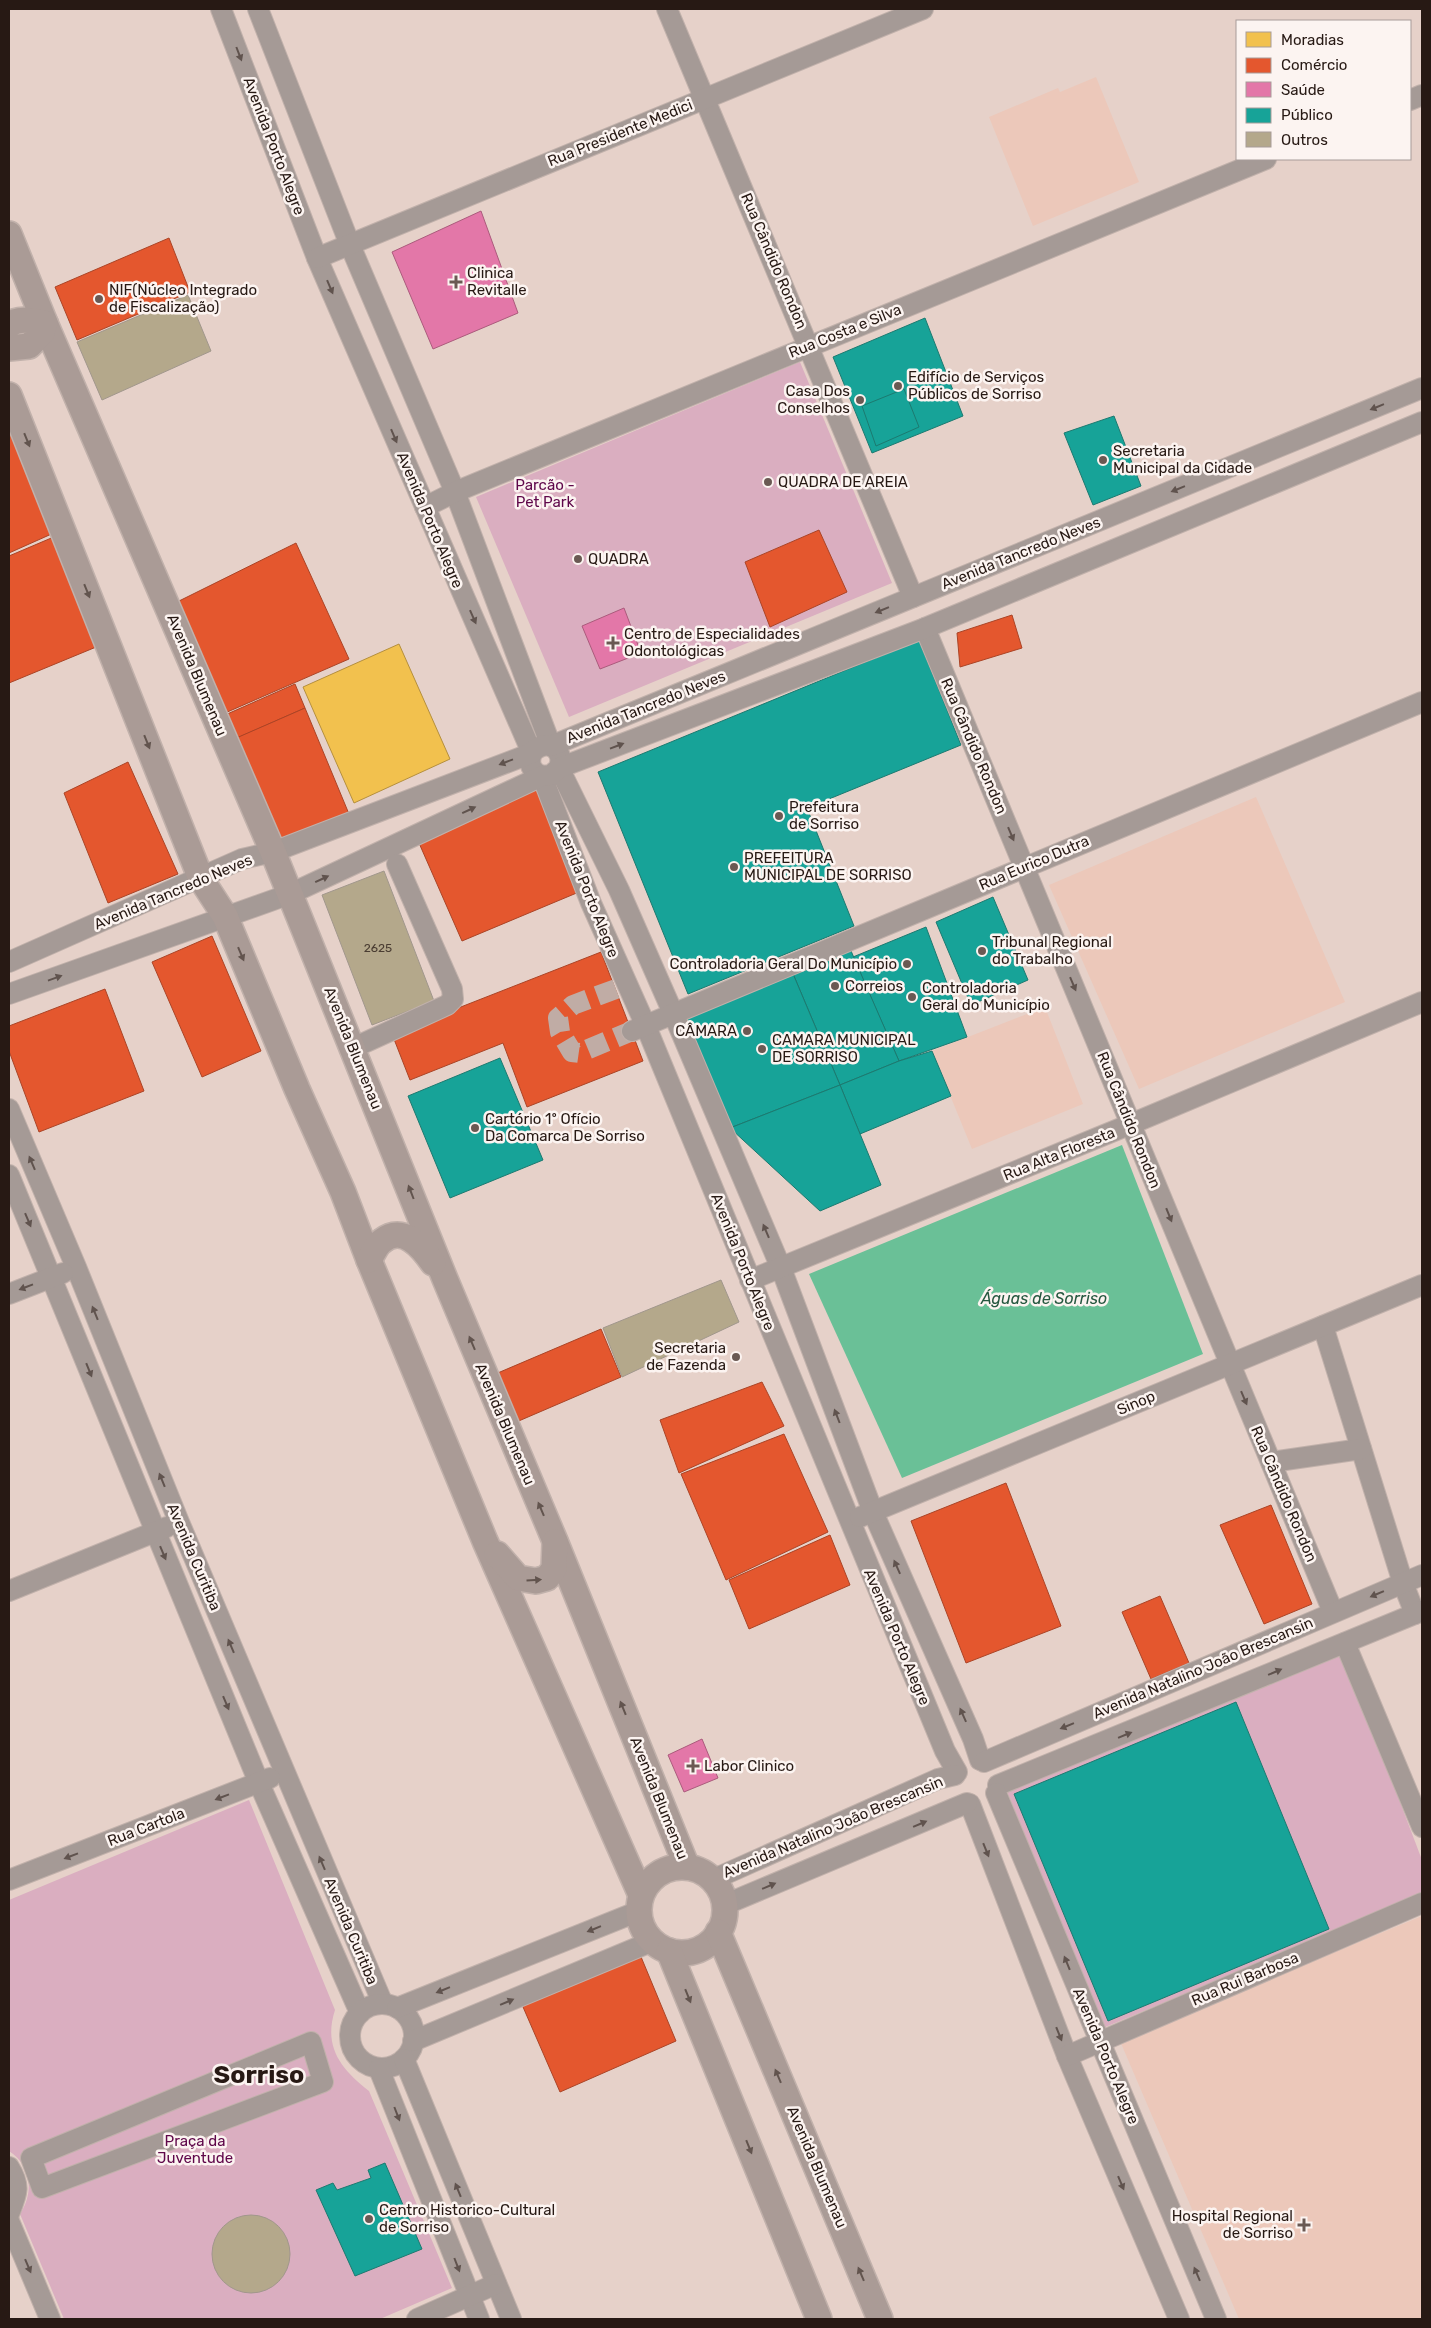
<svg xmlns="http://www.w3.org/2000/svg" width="1431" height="2328" font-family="Rubik,sans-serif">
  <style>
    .built { fill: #ecc8ba }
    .green { fill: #daaec0 }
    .water { fill: #6ac097 }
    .homes { fill: #f2c14e; stroke: #b58f3d }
    .shops { fill: #e4572e; stroke: #ab4426 }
    .health { fill: #e377a8; stroke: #ab5b7c }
    .public { fill: #17a398; stroke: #1c7a70 }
    .building { fill: #b4a88b; stroke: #a1978c }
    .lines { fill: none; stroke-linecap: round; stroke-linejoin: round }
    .minor-tunnel { stroke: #c0aca5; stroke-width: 20; stroke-dasharray: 20 10; stroke-linecap: butt }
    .minor-casing { stroke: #c1b1ab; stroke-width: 22 }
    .major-casing { stroke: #c1b1ab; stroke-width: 28 }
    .minor { stroke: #a59a96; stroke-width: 20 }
    .major { stroke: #aa9b96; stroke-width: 25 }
    .oneway { fill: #60534e }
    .oneway2 { fill: #62544e }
    .poi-dot { fill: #6a5953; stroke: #fcf4f1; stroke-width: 2 }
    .labels { text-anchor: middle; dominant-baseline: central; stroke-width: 5; stroke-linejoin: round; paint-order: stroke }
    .number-label { font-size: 12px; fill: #4a3d32 }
    .street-label { font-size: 15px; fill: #271914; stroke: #fcf4f1 }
    .poi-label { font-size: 15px; fill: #271914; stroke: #fcf4f1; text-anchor: start }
    .park-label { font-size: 15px; fill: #5f074a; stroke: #fcf4f1 }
    .water-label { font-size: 16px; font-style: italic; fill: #265840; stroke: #fcf4f1 }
    .town-label { font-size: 25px; font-weight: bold; fill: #271914; stroke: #fcf4f1 }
  </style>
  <rect width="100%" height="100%" fill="#e6d1c9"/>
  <g class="built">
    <path d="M1096,77l43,105 -106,44 -44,-109 69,-29 2,4z"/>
    <path d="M1256,797l89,205 -206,87 -90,-204z"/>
    <path d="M1045,1007l38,97 -111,45 -40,-98z"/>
    <path d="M1422,1916v403h-183l-119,-278z"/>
  </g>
  <g class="green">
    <path d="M800,362l92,221 -323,134 -93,-220z"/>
    <path d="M1343,1652l79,208v35l-319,133 -96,-237z"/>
    <path d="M249,1800l86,210c-12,37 6,59 34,81l83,197 -72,31h-316l-44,-105c14,-22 12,-48 -11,-63v-251z"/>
  </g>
  <path class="water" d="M1122,1145l81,209 -301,124 -93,-204z"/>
  <path class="homes" d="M399,644l51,115 -96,44 -51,-116z"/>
  <g class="shops">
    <path d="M169,238l21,54 -113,48 -22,-53z"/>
    <path d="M15,433l41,99 -47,21v-117z"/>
    <path d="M819,530l28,62 -77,35 -25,-65z"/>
    <path d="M56,536l45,109 -92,38v-127z"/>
    <path d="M296,543l53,116 -124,54 -46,-112z"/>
    <path d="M1012,615l10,33 -62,19 -3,-34z"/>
    <path d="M295,684l10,24 -70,31 -10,-24z"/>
    <path d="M305,708l44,106 -73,31 -42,-106z"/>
    <path d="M128,762l50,112 -70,29 -44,-110z"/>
    <path d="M536,789l43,103 -117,49 -43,-98z"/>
    <path d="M212,936l49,115 -59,26 -50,-115z"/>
    <path d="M601,952l42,109 -116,46 -24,-64 -93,37 -18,-46z"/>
    <path d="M105,989l39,102 -105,41 -30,-81v-25z"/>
    <path d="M601,1329l20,48 -107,46 -21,-48z"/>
    <path d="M762,1382l22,44 -105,47 -19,-53z"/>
    <path d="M784,1434l44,98 -102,48 -45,-106z"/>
    <path d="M1006,1483l55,143 -95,37 -55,-142z"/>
    <path d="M1271,1505l41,99 -48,20 -44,-99z"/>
    <path d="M830,1535l20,50 -101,44 -20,-49z"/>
    <path d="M1160,1596l29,67 -38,16 -29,-67z"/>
    <path d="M639,1952l37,89 -116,51 -40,-92z"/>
  </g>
  <g class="health">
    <path d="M481,211l37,102 -85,36 -41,-97z"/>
    <path d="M624,608l17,45 -41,16 -18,-43z"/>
    <path d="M702,1739l16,39 -34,14 -16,-37z"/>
  </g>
  <g class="public">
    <path d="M925,318l38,98 -91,37 -39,-96z"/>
    <path d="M904,389l15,38 -43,19 -14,-40z"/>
    <path d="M1114,416l27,70 -48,19 -29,-72z"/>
    <path d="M919,640l42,105 -154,63 47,118 -166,68 -90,-222z"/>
    <path d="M993,897l35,83 -57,25 -35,-83z"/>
    <path d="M926,927l41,110 -68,24 -46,-104z"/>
    <path d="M848,944l51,117 -59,24 -49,-116z"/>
    <path d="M791,969l49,116 -110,43 -46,-115z"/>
    <path d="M932,1051l19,45 -91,38 -20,-49 59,-24z"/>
    <path d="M500,1058l43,102 -93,38 -42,-102z"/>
    <path d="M840,1085l41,100 -61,26 -90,-83z"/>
    <path d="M1236,1702l93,227 -221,92 -94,-227z"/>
    <path d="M385,2163l37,86 -67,27 -39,-86 17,-7 4,7 34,-12 -3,-8z"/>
  </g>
  <g class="building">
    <path d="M188,295l23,56 -109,49 -25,-58z"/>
    <path d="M384,871l50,130 -62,24 -50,-130z"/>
    <path d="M721,1280l18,42 -117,55 -19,-49z"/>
    <circle cx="251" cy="2254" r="39"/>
  </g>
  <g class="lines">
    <path class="minor-tunnel" d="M616,989l-43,16 -15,13 2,14 12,20 7,1 53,-22"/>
    <g class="minor-casing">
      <g id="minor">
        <path d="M221,9l96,249 215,495c-4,10 -1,19 10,23l49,127 54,121 300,727 12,21"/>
        <path d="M258,9l92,236 105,247 96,254c9,5 11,12 8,22l60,122 54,123 108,255 92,244 100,227 7,21"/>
        <path d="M667,9l246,588"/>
        <path d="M1410,100l12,-5"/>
        <path d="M317,258l606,-249"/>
        <path d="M425,507l30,-15 811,-333"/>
        <path d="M925,628l408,984"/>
        <path d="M9,962l233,-103 31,-7 259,-99c5,-6 11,-9 19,-7l871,-358"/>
        <path d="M9,994l281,-100 252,-118 9,-1 8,-7 366,-140 497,-206"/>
        <path d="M632,1031l790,-329"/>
        <path d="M353,1048l94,-43 6,-6 -1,-10 -55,-125"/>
        <path d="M9,1109l67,158 103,255 204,482"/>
        <path d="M9,1175l250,608 101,230"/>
        <path d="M750,1280l381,-156 291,-122"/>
        <path d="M9,1294l54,-21"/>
        <path d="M1323,1326l80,257 12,31"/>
        <path d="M1271,1462l90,-13"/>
        <path d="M860,1517l562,-232"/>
        <path d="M9,1591l158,-64"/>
        <path d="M1345,1643l77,184"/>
        <path d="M984,1762l438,-187"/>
        <path d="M998,1785l424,-174"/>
        <path d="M996,1793l220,526"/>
        <path d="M970,1804l97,252 112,263"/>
        <path d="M9,1880l261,-102"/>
        <path d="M712,1880l226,-101 17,-4"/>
        <path d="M724,1905l243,-102"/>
        <circle cx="382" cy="2036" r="32"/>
        <path d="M397,2008l242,-97"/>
        <path d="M413,2041l240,-100"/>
        <path d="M311,2042l12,40 -281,106 -11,-30z"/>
        <path d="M1067,2056l355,-153"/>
        <path d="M404,2059l107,260"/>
        <path d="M379,2069l100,250"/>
        <path d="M9,2167c12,19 8,27 0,47"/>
        <path d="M9,2221l41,98"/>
        <path d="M417,2319l79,-35"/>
      </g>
    </g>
    <g class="major-casing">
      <g id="major">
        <path d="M9,234l36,89 228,529 172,427 110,262 132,326"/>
        <path d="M9,325c10,-8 24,-4 36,-2l-3,10 -13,13 -20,2"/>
        <path d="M9,395l192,484 24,37 72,173 46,103 26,68 116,281 156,354"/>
        <path d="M369,1260c4,-6 7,-15 13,-19 21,-17 40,6 51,22"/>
        <path d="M497,1554l21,24 18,3 11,-3 7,-9 1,-27"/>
        <circle cx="682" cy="1910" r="43"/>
        <path d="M718,1932l162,387"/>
        <path d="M669,1951l150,368"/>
      </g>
    </g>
    <use href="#minor" class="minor"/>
    <use href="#major" class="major"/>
  </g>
  <defs><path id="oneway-solid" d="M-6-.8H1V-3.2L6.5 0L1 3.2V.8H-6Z" transform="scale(1.25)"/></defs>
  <g class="oneway">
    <use href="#oneway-solid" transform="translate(239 54) rotate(69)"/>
    <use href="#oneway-solid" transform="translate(330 287) rotate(67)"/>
    <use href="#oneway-solid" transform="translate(1377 407) rotate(158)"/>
    <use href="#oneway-solid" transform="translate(394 436) rotate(67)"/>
    <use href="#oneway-solid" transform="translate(1178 489) rotate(158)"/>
    <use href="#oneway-solid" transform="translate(882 610) rotate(158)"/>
    <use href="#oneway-solid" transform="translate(473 617) rotate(66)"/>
    <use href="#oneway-solid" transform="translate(617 746) rotate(-21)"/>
    <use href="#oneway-solid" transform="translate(506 762) rotate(159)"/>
    <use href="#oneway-solid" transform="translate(469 810) rotate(-25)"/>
    <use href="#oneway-solid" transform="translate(1011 834) rotate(67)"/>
    <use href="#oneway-solid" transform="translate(322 879) rotate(-25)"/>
    <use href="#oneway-solid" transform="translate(55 978) rotate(-20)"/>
    <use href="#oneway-solid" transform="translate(1073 984) rotate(67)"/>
    <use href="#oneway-solid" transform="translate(32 1163) rotate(-113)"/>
    <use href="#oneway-solid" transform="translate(1169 1215) rotate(68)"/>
    <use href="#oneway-solid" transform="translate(28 1220) rotate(67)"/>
    <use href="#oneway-solid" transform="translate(766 1231) rotate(-113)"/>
    <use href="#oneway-solid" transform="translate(26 1287) rotate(159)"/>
    <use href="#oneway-solid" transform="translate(95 1313) rotate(-112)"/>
    <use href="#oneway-solid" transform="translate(89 1370) rotate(68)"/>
    <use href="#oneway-solid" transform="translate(1244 1398) rotate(67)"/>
    <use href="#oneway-solid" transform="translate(837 1416) rotate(-111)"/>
    <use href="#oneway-solid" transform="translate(162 1480) rotate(-112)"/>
    <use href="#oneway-solid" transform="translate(163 1553) rotate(67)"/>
    <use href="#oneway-solid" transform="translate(897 1567) rotate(-114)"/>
    <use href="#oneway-solid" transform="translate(1377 1594) rotate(157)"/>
    <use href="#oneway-solid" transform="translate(231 1646) rotate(-113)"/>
    <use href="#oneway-solid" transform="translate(1275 1672) rotate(-23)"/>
    <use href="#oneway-solid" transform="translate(226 1703) rotate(67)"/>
    <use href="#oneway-solid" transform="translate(963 1715) rotate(-114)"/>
    <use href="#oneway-solid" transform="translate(1067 1726) rotate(158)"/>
    <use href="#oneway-solid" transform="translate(1125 1735) rotate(-22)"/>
    <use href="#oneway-solid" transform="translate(222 1797) rotate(159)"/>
    <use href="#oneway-solid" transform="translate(920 1824) rotate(-23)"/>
    <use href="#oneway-solid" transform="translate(986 1850) rotate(68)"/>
    <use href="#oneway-solid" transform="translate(71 1856) rotate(159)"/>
    <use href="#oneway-solid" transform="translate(322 1863) rotate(-113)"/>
    <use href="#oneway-solid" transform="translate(769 1886) rotate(-23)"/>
    <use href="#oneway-solid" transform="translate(594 1929) rotate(158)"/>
    <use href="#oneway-solid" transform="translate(1067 1963) rotate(-112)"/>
    <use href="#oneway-solid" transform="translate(443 1990) rotate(158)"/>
    <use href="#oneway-solid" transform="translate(507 2002) rotate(-23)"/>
    <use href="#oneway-solid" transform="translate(1059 2034) rotate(68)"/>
    <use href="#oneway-solid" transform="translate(397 2114) rotate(69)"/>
    <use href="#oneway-solid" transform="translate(1121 2183) rotate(67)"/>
    <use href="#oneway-solid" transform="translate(458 2190) rotate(-112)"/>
    <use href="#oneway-solid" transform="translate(457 2265) rotate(69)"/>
    <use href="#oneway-solid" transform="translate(28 2266) rotate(67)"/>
    <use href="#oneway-solid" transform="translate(1197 2274) rotate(-113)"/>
  </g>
  <g class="oneway2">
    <use href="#oneway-solid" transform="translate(27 440) rotate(68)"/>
    <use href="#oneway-solid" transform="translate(87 591) rotate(68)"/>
    <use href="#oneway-solid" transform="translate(147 742) rotate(68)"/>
    <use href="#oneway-solid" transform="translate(241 954) rotate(67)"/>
    <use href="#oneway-solid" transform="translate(411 1192) rotate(-111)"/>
    <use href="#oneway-solid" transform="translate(472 1343) rotate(-113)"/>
    <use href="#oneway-solid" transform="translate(541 1509) rotate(-113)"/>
    <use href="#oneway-solid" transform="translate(534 1580) rotate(-4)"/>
    <use href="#oneway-solid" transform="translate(623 1708) rotate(-112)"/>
    <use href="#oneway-solid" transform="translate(688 1996) rotate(68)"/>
    <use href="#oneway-solid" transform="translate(778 2076) rotate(-113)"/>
    <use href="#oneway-solid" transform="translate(749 2147) rotate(68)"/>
    <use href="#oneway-solid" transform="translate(861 2274) rotate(-113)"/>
  </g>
  <g class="poi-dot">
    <path d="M453.5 274.5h5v5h5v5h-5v5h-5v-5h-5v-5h5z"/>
    <circle cx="99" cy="299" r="5"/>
    <circle cx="898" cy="386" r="5"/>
    <circle cx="860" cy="400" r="5"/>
    <circle cx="1103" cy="460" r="5"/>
    <circle cx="768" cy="482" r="5"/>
    <circle cx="578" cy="559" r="5"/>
    <path d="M610.5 635.5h5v5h5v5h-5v5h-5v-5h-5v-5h5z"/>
    <circle cx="779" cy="816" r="5"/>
    <circle cx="734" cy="867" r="5"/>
    <circle cx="982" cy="951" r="5"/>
    <circle cx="907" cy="964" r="5"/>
    <circle cx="835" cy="986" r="5"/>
    <circle cx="912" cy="997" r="5"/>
    <circle cx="747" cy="1031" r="5"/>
    <circle cx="762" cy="1049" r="5"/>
    <circle cx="475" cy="1128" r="5"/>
    <circle cx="736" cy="1357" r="5"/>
    <path d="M690.5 1758.5h5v5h5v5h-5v5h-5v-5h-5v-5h5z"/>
    <circle cx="369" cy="2219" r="5"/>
    <path d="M1301.5 2217.5h5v5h5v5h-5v5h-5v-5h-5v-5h5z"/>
  </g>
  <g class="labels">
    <g class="number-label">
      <text x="378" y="948">2625</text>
    </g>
    <g class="street-label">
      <text transform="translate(620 133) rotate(-22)">Rua Presidente Medici</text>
      <text transform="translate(274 146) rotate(69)">Avenida Porto Alegre</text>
      <text transform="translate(774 261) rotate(67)">Rua Cândido Rondon</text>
      <text transform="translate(845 331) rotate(-22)">Rua Costa e Silva</text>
      <text transform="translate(430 520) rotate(67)">Avenida Porto Alegre</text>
      <text transform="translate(1021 553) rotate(-22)">Avenida Tancredo Neves</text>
      <text transform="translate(197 675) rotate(67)">Avenida Blumenau</text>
      <text transform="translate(646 707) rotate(-22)">Avenida Tancredo Neves</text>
      <text transform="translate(974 746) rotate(67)">Rua Cândido Rondon</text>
      <text transform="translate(1034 863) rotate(-23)">Rua Eurico Dutra</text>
      <text transform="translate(587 889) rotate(68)">Avenida Porto Alegre</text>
      <text transform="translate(173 892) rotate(-23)">Avenida Tancredo Neves</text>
      <text transform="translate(353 1048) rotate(68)">Avenida Blumenau</text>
      <text transform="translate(1129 1120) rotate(68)">Rua Cândido Rondon</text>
      <text transform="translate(1059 1154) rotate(-22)">Rua Alta Floresta</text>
      <text transform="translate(743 1262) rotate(68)">Avenida Porto Alegre</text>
      <text transform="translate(1136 1403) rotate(-23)">Sinop</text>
      <text transform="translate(505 1424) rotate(67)">Avenida Blumenau</text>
      <text transform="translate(1284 1494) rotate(67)">Rua Cândido Rondon</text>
      <text transform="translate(194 1557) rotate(67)">Avenida Curitiba</text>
      <text transform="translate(897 1637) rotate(67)">Avenida Porto Alegre</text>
      <text transform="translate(1203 1668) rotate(-23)">Avenida Natalino João Brescansin</text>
      <text transform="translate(659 1798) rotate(68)">Avenida Blumenau</text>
      <text transform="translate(146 1827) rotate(-21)">Rua Cartola</text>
      <text transform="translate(833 1827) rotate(-23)">Avenida Natalino João Brescansin</text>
      <text transform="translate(351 1931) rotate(67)">Avenida Curitiba</text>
      <text transform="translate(1245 1979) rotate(-23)">Rua Rui Barbosa</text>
      <text transform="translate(1106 2056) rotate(67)">Avenida Porto Alegre</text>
      <text transform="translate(817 2167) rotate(67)">Avenida Blumenau</text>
    </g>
    <g class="poi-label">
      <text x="467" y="273">Clinica<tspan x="467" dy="17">Revitalle</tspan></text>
      <text x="109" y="290">NIF(Núcleo Integrado<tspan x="109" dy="17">de Fiscalização)</tspan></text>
      <text x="908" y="377">Edifício de Serviços<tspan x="908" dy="17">Públicos de Sorriso</tspan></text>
      <text x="850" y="391" text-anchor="end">Casa Dos<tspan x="850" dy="17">Conselhos</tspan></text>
      <text x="1113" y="451">Secretaria<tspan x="1113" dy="17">Municipal da Cidade</tspan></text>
      <text x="778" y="482">QUADRA DE AREIA</text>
      <text x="588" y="559">QUADRA</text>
      <text x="624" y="634">Centro de Especialidades<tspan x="624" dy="17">Odontológicas</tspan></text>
      <text x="789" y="807">Prefeitura<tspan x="789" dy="17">de Sorriso</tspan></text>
      <text x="744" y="858">PREFEITURA<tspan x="744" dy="17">MUNICIPAL DE SORRISO</tspan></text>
      <text x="992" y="942">Tribunal Regional<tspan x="992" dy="17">do Trabalho</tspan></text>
      <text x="897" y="964" text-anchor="end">Controladoria Geral Do Município</text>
      <text x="845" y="986">Correios</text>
      <text x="922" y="988">Controladoria<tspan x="922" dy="17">Geral do Município</tspan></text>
      <text x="737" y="1031" text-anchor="end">CÂMARA</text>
      <text x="772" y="1040">CAMARA MUNICIPAL<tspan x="772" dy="17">DE SORRISO</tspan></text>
      <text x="485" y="1119">Cartório 1º Ofício<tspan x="485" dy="17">Da Comarca De Sorriso</tspan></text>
      <text x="726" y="1348" text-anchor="end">Secretaria<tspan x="726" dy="17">de Fazenda</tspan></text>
      <text x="704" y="1766">Labor Clinico</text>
      <text x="379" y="2210">Centro Historico-Cultural<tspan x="379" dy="17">de Sorriso</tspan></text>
      <text x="1293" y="2216" text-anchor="end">Hospital Regional<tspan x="1293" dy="17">de Sorriso</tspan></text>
    </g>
    <g class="park-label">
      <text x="545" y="485">Parcão -<tspan x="545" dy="17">Pet Park</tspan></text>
      <text x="195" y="2141">Praça da<tspan x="195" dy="17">Juventude</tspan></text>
    </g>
    <g class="water-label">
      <text x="1044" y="1298">Águas de Sorriso</text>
    </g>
    <g class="town-label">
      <text x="259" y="2074">Sorriso</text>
    </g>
  </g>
  <rect width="1431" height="2328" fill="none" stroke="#271914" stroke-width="20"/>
  <rect x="1236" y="20" width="175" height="140" fill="#fcf4f1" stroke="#a79c99"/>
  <rect x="1246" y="32" width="25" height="15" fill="#f2c14e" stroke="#a79c99"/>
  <text x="1281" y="45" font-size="15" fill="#271914">Moradias</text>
  <rect x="1246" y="58" width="25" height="15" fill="#e4572e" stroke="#a79c99"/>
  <text x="1281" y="70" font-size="15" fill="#271914">Comércio</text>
  <rect x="1246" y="82" width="25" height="15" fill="#e377a8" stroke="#a79c99"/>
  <text x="1281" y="95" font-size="15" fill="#271914">Saúde</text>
  <rect x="1246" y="108" width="25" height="15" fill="#17a398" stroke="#a79c99"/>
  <text x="1281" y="120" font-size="15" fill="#271914">Público</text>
  <rect x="1246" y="132" width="25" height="15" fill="#b4a88b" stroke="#a79c99"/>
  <text x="1281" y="145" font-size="15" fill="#271914">Outros</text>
</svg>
